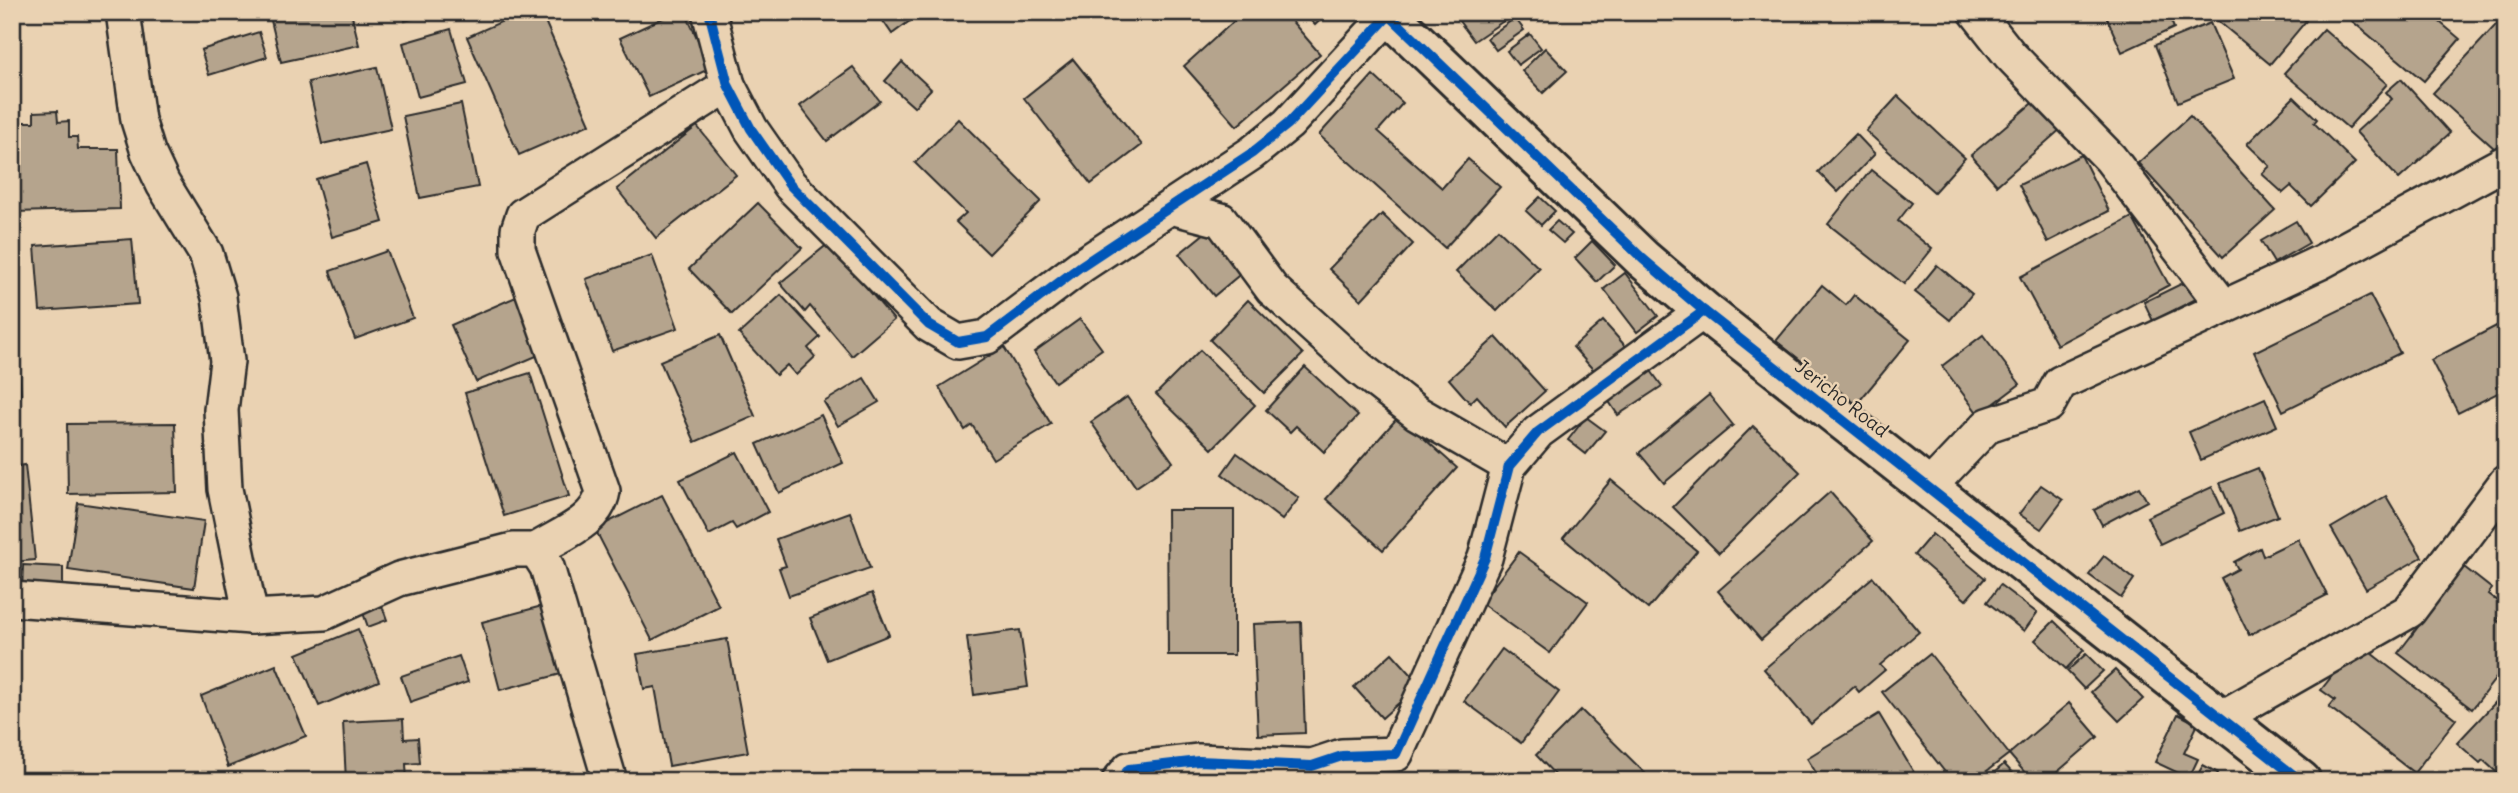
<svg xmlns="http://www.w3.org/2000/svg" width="2518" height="793" font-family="Delius,sans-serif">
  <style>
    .building { fill: #b5a48d; stroke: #2b2b2b; stroke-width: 2 }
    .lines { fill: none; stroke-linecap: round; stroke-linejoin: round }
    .minor-casing { stroke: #2b2b2b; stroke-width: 38 }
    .tertiary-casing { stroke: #2b2b2b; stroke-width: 44 }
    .minor { stroke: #ead2b2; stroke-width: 33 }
    .tertiary { stroke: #ead2b2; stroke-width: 38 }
    .cycleway-casing { stroke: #ead2b2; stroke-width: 15 }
    .cycleway { stroke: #0057b8; stroke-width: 10 }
    .labels { text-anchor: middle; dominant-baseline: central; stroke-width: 5; stroke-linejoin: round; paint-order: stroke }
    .street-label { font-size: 19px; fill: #2b2b2b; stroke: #ead2b2 }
  </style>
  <rect width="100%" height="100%" fill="#ead2b2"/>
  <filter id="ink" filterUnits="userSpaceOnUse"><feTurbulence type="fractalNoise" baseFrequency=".0143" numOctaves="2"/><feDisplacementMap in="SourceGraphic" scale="14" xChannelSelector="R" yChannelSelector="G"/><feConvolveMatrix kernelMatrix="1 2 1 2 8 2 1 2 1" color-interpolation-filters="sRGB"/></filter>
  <g filter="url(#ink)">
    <g class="building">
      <path d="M269,12h82l8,33 -78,17z"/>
      <path d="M403,12h33l-31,9z"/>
      <path d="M523,12h18l49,112 -71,31 -52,-118z"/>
      <path d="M676,12h9l26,56 -62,29 -29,-59z"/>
      <path d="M877,12h45l-30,22z"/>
      <path d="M1244,12h40l36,42 -83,72 -53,-60z"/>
      <path d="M1303,12h26l-14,13z"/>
      <path d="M1472,12h28l5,8 -31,21 -15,-20z"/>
      <path d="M2104,12h63l7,16 -52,24z"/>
      <path d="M2207,12h88l11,9 -36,43z"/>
      <path d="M2359,12h69l32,27 -36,42 -72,-60z"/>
      <path d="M2506,14v124l-11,11 -62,-56z"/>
      <path d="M1515,18l9,12 -28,20 -9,-12z"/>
      <path d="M2210,23l24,56 -56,23 -23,-57z"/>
      <path d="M451,29l16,55 -49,13 -15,-54z"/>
      <path d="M2324,29l63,55 -39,44 -64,-55z"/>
      <path d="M259,32l8,25 -58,18 -8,-25z"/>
      <path d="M1530,34l11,14 -23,17 -11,-14z"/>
      <path d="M1545,48l22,23 -24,22 -21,-22z"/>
      <path d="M1073,59l69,86 -51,39 -67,-86z"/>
      <path d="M902,62l29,27 -17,18 -29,-26z"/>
      <path d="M377,67l14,62 -69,15 -14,-62z"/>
      <path d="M853,67l27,34 -53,40 -27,-35z"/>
      <path d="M1373,75l30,28 -25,28 64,57 26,-29 32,28 -55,61 -126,-113z"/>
      <path d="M2401,79l49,54 -51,46 -43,-47 36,-33 -6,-7z"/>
      <path d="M1898,96l67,62 -31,34 -68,-61z"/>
      <path d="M2294,97l23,22 -3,4 41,40 -44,43 -20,-20 -8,7 -21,-19 8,-8 -23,-22z"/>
      <path d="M2037,99l25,29 -65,57 -26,-30z"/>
      <path d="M461,104l17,83 -58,11 -17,-82z"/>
      <path d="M57,111l1,11 11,-1v16h8l1,12h40l2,60 -105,3 -2,-72 10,-1v-17h11v-10z"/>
      <path d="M2190,116l85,94 -52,47 -85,-94z"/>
      <path d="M958,119l83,82 -52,53 -33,-32 10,-9 -51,-50z"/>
      <path d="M697,126l39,49 -80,63 -39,-49z"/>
      <path d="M1856,134l19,20 -37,38 -20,-20z"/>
      <path d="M2081,155l28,56 -61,31 -29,-57z"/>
      <path d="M366,164l17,58 -51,15 -16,-58z"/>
      <path d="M1871,170l41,33 -14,18 34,28 -28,35 -76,-60z"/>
      <path d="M1540,197l15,14 -14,14 -15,-14z"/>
      <path d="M758,203l44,45 -70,66 -43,-45z"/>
      <path d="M1382,214l31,30 -52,56 -32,-31z"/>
      <path d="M2132,217l37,68 -112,60 -37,-68z"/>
      <path d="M1557,221l15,13 -9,9 -15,-13z"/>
      <path d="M2296,221l13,22 -35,20 -13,-22z"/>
      <path d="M1216,224l34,42 -36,30 -35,-42z"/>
      <path d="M1498,229l41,39 -42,43 -41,-39z"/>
      <path d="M132,239l6,65 -98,7 -5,-65z"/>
      <path d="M1592,241l23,24 -18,17 -22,-24z"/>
      <path d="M829,243l65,77 -42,36 -42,-50 -5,6 -25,-29z"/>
      <path d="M387,251l26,67 -58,21 -25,-68z"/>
      <path d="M652,255l26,73 -66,23 -26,-72z"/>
      <path d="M1937,265l35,29 -22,26 -35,-28z"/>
      <path d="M1625,273l33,43 -21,16 -33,-43z"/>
      <path d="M2187,281l9,18 -43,22 -9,-19z"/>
      <path d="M1822,285l24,20 8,-10 56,45 -54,65 -80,-64z"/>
      <path d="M523,294l25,57 -72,31 -25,-57z"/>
      <path d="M781,295l39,42 -12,11 7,9 -19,18 -9,-10 -11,10 -37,-41z"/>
      <path d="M2370,295l30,58 -117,58 -29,-59z"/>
      <path d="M1248,300l55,54 -39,39 -54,-53z"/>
      <path d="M1080,319l22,30 -47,33 -21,-30z"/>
      <path d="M1603,321l24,27 -30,26 -24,-27z"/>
      <path d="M2506,321v68l-48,24 -27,-53z"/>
      <path d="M720,335l35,81 -60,26 -35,-81z"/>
      <path d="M1983,335l37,49 -41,31 -37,-49z"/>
      <path d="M1496,337l49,54 -40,36 -28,-31 -7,7 -21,-24z"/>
      <path d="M1004,347l47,77 -58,35 -21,-34 -7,5 -26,-43z"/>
      <path d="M1200,350l55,55 -43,44 -56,-55z"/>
      <path d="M12,353h6l3,43 -9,1z"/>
      <path d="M1305,367l53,49 -34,36 -28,-26 -6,6 -24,-22z"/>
      <path d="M1649,368l13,18 -44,29 -12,-18z"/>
      <path d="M530,373l39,123 -65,20 -39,-123z"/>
      <path d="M864,378l15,24 -41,24 -14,-24z"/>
      <path d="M1709,395l24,30 -69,58 -25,-30z"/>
      <path d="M1127,397l46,65 -37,25 -45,-65z"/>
      <path d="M2265,398l12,28 -76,34 -12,-28z"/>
      <path d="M821,415l22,48 -64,30 -22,-49z"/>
      <path d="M1399,416l58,52 -74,82 -57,-51z"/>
      <path d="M1586,417l19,14 -19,23 -18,-14z"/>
      <path d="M175,423l2,69 -109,2 -1,-70z"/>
      <path d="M1753,426l47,46 -81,81 -46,-46z"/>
      <path d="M737,452l31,60 -32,17 -4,-6 -23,12 -29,-55z"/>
      <path d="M1237,453l62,45 -17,22 -60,-46z"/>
      <path d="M25,465l10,95 -23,2v-95z"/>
      <path d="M2258,468l20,48 -38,15 -20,-48z"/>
      <path d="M1611,480l86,71 -49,58 -85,-71z"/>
      <path d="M2041,485l22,15 -22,29 -22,-15z"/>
      <path d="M2139,487l8,14 -45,24 -8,-15z"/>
      <path d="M2212,487l12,26 -64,31 -13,-27z"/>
      <path d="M1830,492l43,49 -112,99 -43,-49z"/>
      <path d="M662,495l57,111 -67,34 -57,-111z"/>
      <path d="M2386,496l36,61 -56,32 -35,-61z"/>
      <path d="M78,503l126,18 -10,67 -126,-18z"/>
      <path d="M1167,510h67v145h-66z"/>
      <path d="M850,512l20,56 -81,28 -10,-28 7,-2 -10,-27z"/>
      <path d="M1932,534l53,44 -19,22 -52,-45z"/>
      <path d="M2298,539l29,56 -78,40 -28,-57 17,-9 -4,-7 26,-14 3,8z"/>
      <path d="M1519,552l69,50 -38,51 -69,-50z"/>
      <path d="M2104,556l30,23 -13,19 -32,-23z"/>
      <path d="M23,565l40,2v26l-41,-2z"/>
      <path d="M2464,567l28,22 -4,5 18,14 -9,12 9,7v38l-34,44 -74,-56z"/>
      <path d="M1873,577l46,55 -39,33 5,5 -26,22 -5,-6 -43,38 -47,-55z"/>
      <path d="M2000,585l37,28 -13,18 -37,-29z"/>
      <path d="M872,593l17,42 -62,25 -17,-42z"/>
      <path d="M380,600l7,20 -19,7 -7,-20z"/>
      <path d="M542,606l19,68 -61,16 -18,-68z"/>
      <path d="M2054,621l30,29 -18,19 -31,-29z"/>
      <path d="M1301,622l4,111 -47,2 -5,-111z"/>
      <path d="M358,629l21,52 -60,25 -22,-52z"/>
      <path d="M1020,630l8,57 -54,8 -7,-58z"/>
      <path d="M727,639l21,113 -79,14 -14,-79 -11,2 -7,-35z"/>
      <path d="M2358,643l98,76 -42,54 -85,-66 6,-7 -14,-10z"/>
      <path d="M1502,649l57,43 -38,51 -57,-42z"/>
      <path d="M1392,653l28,31 -38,34 -28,-31z"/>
      <path d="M1930,654l79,100 -35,27h-22l-70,-89z"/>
      <path d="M2086,654l17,17 -19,18 -17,-18z"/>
      <path d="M459,656l9,26 -58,20 -9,-26z"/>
      <path d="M276,665l30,71 -78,31 -27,-71z"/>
      <path d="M2115,670l28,29 -24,22 -28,-29z"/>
      <path d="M2506,691v90l-23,-21 -3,3 -23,-20z"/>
      <path d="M2069,703l29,34 -51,44h-15l-23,-27z"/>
      <path d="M1581,710l72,71h-92l-25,-26z"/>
      <path d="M1879,714l40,67h-98l-14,-23z"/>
      <path d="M2178,714l20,10 -14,29 14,6 -9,19 -34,-16z"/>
      <path d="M403,719l1,20 14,-1 2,25 -14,1 1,17h-61l-3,-59z"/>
      <path d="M2004,764l16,17h-35z"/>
      <path d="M2203,765l15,8 -3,8 -18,-5z"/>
      <path d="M61,777v4h-49v-1z"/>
    </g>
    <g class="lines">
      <g class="minor-casing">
        <g id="minor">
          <path d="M123,12l15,108 10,32 15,32 43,70 13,43 8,64 -6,49 4,79 26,128"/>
          <path d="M709,12l19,73 23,44 39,56 139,140 29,17 29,-5 94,-71 171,-113 36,-29 101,-109"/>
          <path d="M1976,12l34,43 100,103 114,149"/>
          <path d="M1171,207l50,13 51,69 87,79 58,45 92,53"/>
          <path d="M1928,488l60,-63 60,-20 12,-22 261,-121 185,-100"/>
          <path d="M536,550c25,-16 62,-28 67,-59l-85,-241v-20l5,-15 205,-130"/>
          <path d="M12,599l239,18 73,-4 75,-34 114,-29h23l11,17 63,214"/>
          <path d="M2221,718l188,-107 97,-129"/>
          <path d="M1119,781l10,-12 70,-8 113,5 30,-10 54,-2 89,-196 24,-92 29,-34 166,-121"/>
        </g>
      </g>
      <g class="tertiary-casing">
        <path id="tertiary" d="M1386,12l257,247 61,52 597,470"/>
      </g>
      <use href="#minor" class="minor"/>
      <use href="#tertiary" class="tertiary"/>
      <g class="cycleway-casing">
        <g id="cycleway">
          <path d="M709,12l19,73 23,44 39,56 139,140 29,17 29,-5 94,-71 171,-113 36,-29 101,-109"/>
          <path d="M1386,12l257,247 61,52 597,470"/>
          <path d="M1119,781l10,-12 70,-8 113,5 30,-10 54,-2 89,-196 24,-92 29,-34 166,-121"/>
        </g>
      </g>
      <use href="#cycleway" class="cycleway"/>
    </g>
  </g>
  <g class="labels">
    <g class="street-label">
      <text transform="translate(1842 398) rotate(38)">Jericho Road</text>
    </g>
  </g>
  <rect width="2518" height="793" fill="none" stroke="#ead2b2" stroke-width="42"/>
  <rect x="21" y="21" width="2476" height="751" fill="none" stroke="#2b2b2b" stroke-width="2.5" filter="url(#ink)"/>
</svg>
